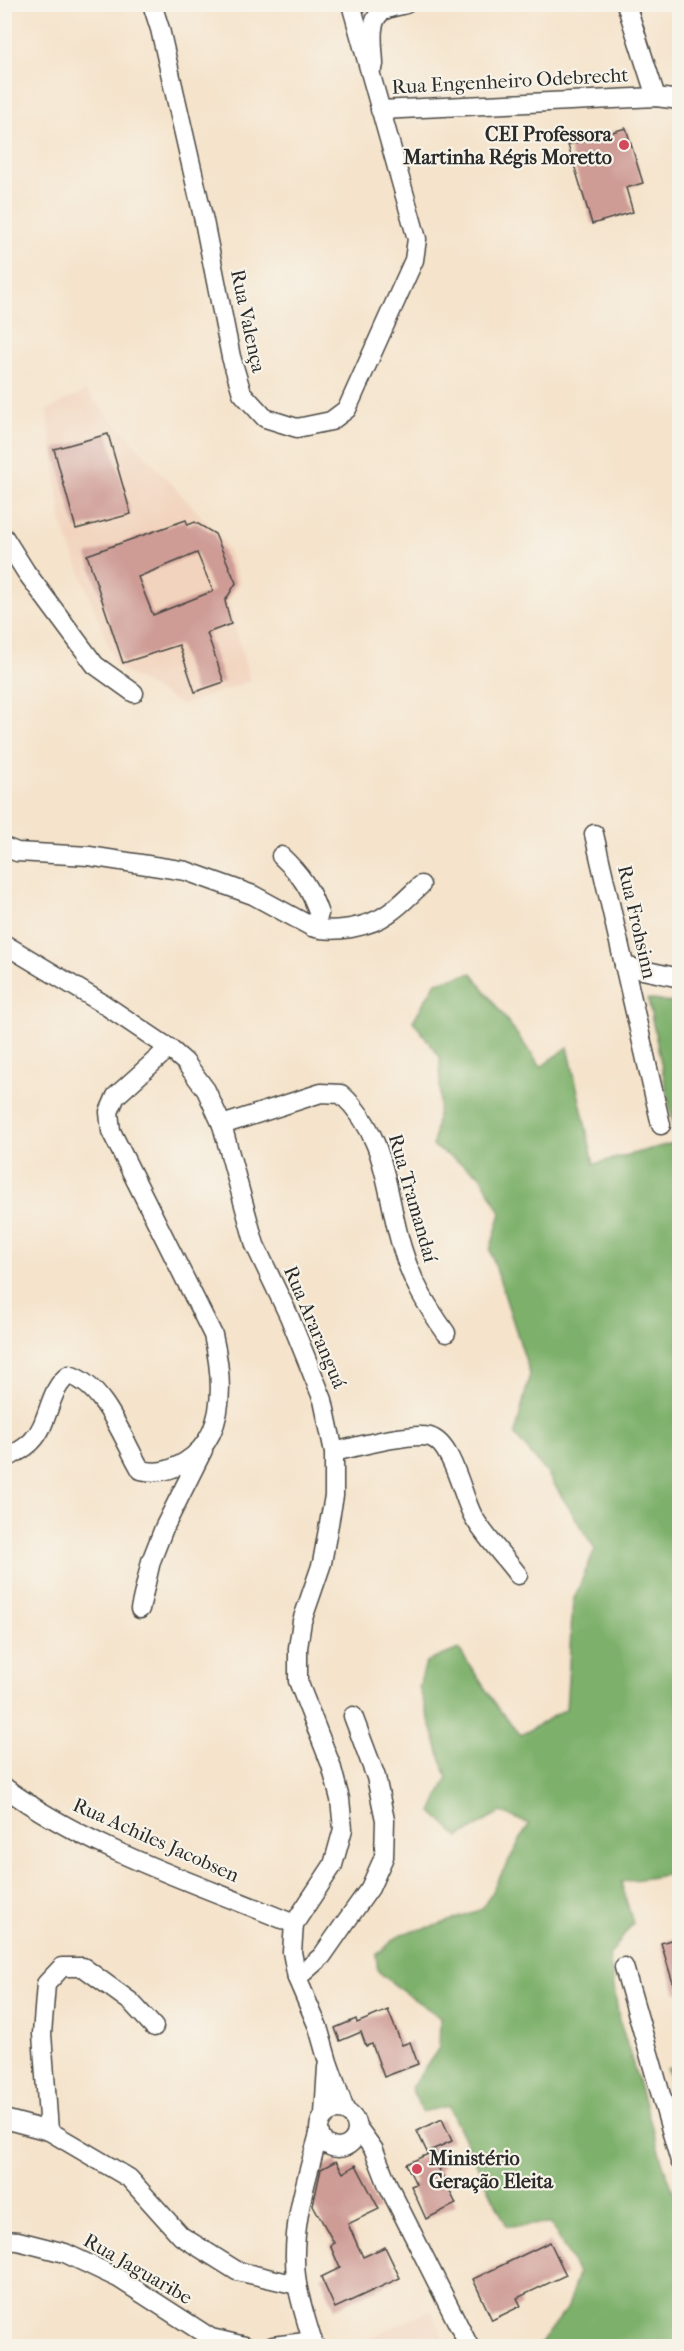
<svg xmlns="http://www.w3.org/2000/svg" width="684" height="2351" font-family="'IM FELL French Canon',serif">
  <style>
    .built { fill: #f2d4be }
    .forest { fill: #7db06b; stroke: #546e4b; stroke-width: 1.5 }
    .building { fill: #ce9b95; fill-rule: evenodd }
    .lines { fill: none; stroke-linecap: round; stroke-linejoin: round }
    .minor-casing { stroke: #494743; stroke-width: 21 }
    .minor { stroke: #fff; stroke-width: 18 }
    .poi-dot { fill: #d1495b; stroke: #f7f3e8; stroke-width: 2 }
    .labels { text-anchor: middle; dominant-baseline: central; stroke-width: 4.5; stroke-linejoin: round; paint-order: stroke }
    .street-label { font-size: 20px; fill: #2b2b2b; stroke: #f7f3e8 }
    .poi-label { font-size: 20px; font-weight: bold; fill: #2b2b2b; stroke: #f7f3e8; text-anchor: end }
  </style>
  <rect width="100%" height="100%" fill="#f7f3e8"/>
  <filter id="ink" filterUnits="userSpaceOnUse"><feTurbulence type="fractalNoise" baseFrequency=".0167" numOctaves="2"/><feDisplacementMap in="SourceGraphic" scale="12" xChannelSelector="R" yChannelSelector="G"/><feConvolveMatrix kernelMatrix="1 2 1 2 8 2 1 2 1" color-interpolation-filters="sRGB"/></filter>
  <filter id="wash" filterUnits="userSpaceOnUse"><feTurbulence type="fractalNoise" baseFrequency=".008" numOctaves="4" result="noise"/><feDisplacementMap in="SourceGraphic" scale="24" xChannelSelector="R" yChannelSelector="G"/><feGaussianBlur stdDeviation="1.35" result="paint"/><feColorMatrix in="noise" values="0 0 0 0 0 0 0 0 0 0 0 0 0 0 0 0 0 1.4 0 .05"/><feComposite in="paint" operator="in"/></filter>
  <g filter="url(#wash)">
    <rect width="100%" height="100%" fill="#f5e3cb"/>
    <g class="built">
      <path d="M86,391l138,150 17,42 -13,19 22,79 -69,24 -64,-38 -55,-142 -15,-115z"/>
      <path d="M431,2310l17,36h-97z"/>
    </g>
    <g class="forest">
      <path d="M472,973l69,94 27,-20 26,117 83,-22 -29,-143 31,5v869l-58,9 12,41 -24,33 10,62 45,149 15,39v140h-140l29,-39 10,-34 -27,-49 -44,2 -59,-120 -26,6 -11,-24 28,-40 1,-31 -38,-26 -24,-20 -2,-16 25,-21 37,-9 44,-16 47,-85 -28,-12 -42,25 -27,-25 15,-34 -28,-91 7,-25 33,-13 41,62 21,24 45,-26 7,-108 22,-52 -48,-76 -32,-38 15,-61 -40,-124 11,-37 -21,-38 -47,-29 7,-48v-41l-27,-36 23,-39z"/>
      <path d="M679,2064h1l-1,42 -12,-37z"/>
    </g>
    <g id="blocks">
      <g class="building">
        <path d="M626,128l17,55 -17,5 7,24 -41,12 -24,-79z"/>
        <path d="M108,434l23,80 -55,15 -22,-80z"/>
        <path d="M186,520l2,5 7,-3 20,12 21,49 -11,18 6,23 -24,9 17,49 -29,10 -16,-47 -56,18 -36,-108zM197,553l16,38 -60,24 -15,-38z"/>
        <path d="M680,1937v55l-4,1 -15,-50z"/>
        <path d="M388,2010l14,35 8,-3 8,22 -34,13 -12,-33 -6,2 -5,-14 -21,9 -5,-13 21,-9 1,4z"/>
        <path d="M442,2119l10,22 -25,11 -10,-21z"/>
        <path d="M435,2151l8,16 -4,2 17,35 -30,15 -15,-33 5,-2 -10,-20z"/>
        <path d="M336,2161l7,12 13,-8 23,44 -31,15 15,33 22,-10 15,31 -65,30 -14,-31 19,-9 -10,-23 4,-2 -21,-38 8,-36z"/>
        <path d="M550,2242l16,33 -49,23 4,8 -29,14 -19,-41z"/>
      </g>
    </g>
  </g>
  <g filter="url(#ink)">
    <use href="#blocks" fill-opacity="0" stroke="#494743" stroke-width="1.5"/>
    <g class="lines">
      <g class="minor-casing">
        <g id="minor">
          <path d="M152,4l8,25 44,192 27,136 11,36 23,25 32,10 34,-7 16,-12 67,-149 3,-21 -66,-235"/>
          <path d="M626,4l30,93"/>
          <path d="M374,65c0,-15 -7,-45 9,-54 6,-4 16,-5 23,-7"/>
          <path d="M380,110l276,-13 24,3"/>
          <path d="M4,537l22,35 69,93 39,28"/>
          <path d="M594,834l67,291"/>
          <path d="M4,847l13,5 72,4 97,15 67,24 59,32 7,-13c-9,-26 -18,-39 -38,-58"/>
          <path d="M312,927c22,7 58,0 77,-14 12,-8 22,-19 32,-28"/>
          <path d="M4,944l98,59 67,45 16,14 21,28 16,35 33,120 34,71 34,84 11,52v44l-12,67 -20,58 -4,27v33l33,84 9,34 3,30 -10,36 -39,59 -2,28 5,26 21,49 10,35 17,48"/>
          <path d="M624,966l56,12"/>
          <path d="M222,1125l99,-32 20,1c47,42 44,98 61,154 9,32 25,58 44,85"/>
          <path d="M334,1452c21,-5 76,-20 96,-15 23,7 32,59 43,79 12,21 30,39 45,59"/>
          <path d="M4,1460c9,-6 21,-11 28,-19 18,-18 16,-52 37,-66 36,10 54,65 72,95 16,4 29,1 44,-8 43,-26 38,-84 28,-127l-102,-204 -2,-19 7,-16 53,-48"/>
          <path d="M140,1609l11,-48 13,-33 39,-78"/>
          <path d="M4,1787c86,63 192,96 290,137"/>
          <path d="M624,1967l56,194"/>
          <path d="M297,1978l25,-22 23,-33 25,-35 14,-31 1,-37 -9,-43 -23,-61"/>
          <circle cx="338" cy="2129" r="19"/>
          <path d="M324,2114l3,-47"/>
          <path d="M4,2119l45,12 80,47 52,58 56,35 60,14"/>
          <path d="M358,2128l16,22 13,33 82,163"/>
          <path d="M49,2131l-7,-97 4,-50 16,-17h21l48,35 23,25"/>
          <path d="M4,2240l14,1 47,12 53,25 93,60 34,8"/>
          <path d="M273,2346l40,-5"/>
          <path d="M314,2346c-6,-19 -13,-41 -17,-62 -8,-50 8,-101 22,-150"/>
        </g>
      </g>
      <use href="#minor" class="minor"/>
    </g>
  </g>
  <g class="poi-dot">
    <circle cx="624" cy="145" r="6"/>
    <circle cx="417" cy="2169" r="6"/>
  </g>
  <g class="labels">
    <g class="street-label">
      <text transform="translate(510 81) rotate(-3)">Rua Engenheiro Odebrecht</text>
      <text transform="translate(248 321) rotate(78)">Rua Valença</text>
      <text transform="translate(637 922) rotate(77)">Rua Frohsinn</text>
      <text transform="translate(413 1198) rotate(74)">Rua Tramandaí</text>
      <text transform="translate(315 1327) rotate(67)">Rua Araranguá</text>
      <text transform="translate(156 1840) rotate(24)">Rua Achiles Jacobsen</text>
      <text transform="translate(138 2269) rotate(30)">Rua Jaguaribe</text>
    </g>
    <g class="poi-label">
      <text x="612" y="134">CEI Professora<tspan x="612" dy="23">Martinha Régis Moretto</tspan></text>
      <text x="429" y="2158" text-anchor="start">Ministério<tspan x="429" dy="23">Geração Eleita</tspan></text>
    </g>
  </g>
  <rect width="684" height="2351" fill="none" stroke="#f7f3e8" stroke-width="24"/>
</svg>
